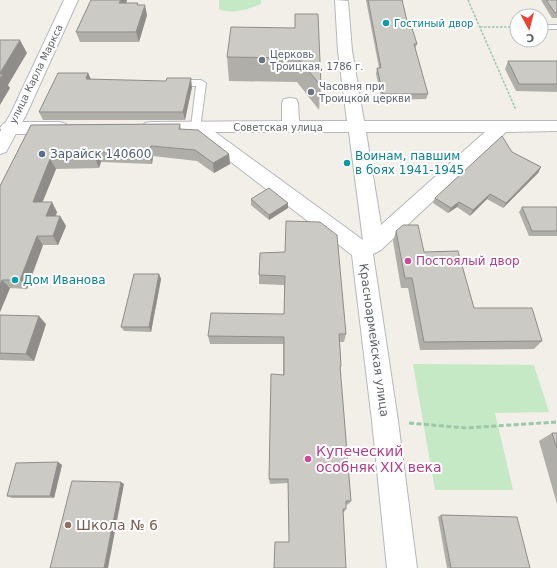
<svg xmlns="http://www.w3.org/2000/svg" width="557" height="568" font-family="'DejaVu Sans',sans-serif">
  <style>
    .green { fill: #c5e8c5 }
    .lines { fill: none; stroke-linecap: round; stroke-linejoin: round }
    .lane-casing { stroke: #b5b8bc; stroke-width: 2 }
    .street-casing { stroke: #b5b8bc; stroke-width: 2 }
    .secondary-casing { stroke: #b6babf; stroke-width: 2 }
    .path-far1 { stroke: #9cc7a9; stroke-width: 1.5; stroke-dasharray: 2.5 1.5; stroke-linecap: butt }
    .path { stroke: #9cc7a9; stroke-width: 3; stroke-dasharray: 5 2.5; stroke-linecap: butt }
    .lane { fill: #fff; fill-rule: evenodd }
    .street { fill: #fff; fill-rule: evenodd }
    .secondary { fill: #fff; fill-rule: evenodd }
    .wall { fill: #afaea9 }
    .shaded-wall { fill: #8f8d8a }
    .building { fill: #cccac5; stroke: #8f8d8a }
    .culture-dot { fill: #0f9aa8; stroke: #fff; stroke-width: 1.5 }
    .worship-dot { fill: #6b7280; stroke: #fff; stroke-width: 1.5 }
    .service-dot { fill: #5c6f8a; stroke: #fff; stroke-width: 1.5 }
    .hotel-dot { fill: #d1479c; stroke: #fff; stroke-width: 1.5 }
    .education-dot { fill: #8d6e63; stroke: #fff; stroke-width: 1.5 }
    .labels { text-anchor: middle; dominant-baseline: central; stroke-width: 4; stroke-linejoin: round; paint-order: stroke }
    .far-culture-label { font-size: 10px; fill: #0d838f; stroke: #fff; text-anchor: start }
    .far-worship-label { font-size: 10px; fill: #5b616d; stroke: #fff; text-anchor: start }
    .far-street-label { font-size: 10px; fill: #5f6368; stroke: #fff }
    .service-label { font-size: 12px; fill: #4e5e75; stroke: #fff; text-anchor: start }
    .culture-label { font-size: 12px; fill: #0d838f; stroke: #fff; text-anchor: start }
    .hotel-label { font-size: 12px; fill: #b23c85; stroke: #fff; text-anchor: start }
    .street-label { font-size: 12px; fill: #5f6368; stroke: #fff }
    .near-hotel-label { font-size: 14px; fill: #b23c85; stroke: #fff; text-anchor: start }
    .near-education-label { font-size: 14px; fill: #785e54; stroke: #fff; text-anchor: start }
  </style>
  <rect width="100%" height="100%" fill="#f1efe8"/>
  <g class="green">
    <path d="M219,0h42v4c-12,5 -31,11 -42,5z"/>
    <path d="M413,364l121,1 15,47 -54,1 18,77h-78z"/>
  </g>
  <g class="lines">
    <g class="lane-casing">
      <g id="lane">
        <rect x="541" y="25" width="16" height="4"/>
        <path d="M174,80h27l5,3 -6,46h-8l-1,-2 5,-41 -25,-1 -2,-2z"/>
      </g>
    </g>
    <g class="street-casing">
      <g id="street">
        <path d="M335,0l13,1 4,50 12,70h193v10l-51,1 -125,118 -8,4 25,167 19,147h-30l-15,-147 -20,-166 -160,-123h-41l-6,-1 -3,-4 3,-4 6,-1 131,-1v-18l2,-4 6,-1 6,1 2,4 1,18h48l-9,-70zM215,132h134l14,108zM366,132h119l-104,93z"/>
        <path d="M9,122h51l6,2 3,4 -3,4 -6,2h-51l-6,-2 -3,-4 3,-4z"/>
      </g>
    </g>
    <g class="secondary-casing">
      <path id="secondary" d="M64,0h14l-51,113 -21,39 -6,2v-22l11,-19z"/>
    </g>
    <g class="path-far1">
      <path d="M468,0l48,110"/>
      <path d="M480,27h37"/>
    </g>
    <path class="path" d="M409,423l57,5 91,-6"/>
    <use href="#lane" class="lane"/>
    <use href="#street" class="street"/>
    <use href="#secondary" class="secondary"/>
  </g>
  <g class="wall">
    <path d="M91,0h36l-1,3h12v2l9,10 -8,27h-59l-4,-10z"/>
    <path d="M366,0h36l6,25 9,19 -2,5 13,45 -2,5 -44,1 -6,-26 1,-6h2z"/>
    <path d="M541,0h16v18h-5z"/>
    <path d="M295,28l26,58 -2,24 -22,-28 -68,-1 -2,-24z"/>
    <path d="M508,61h49v31l-41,-1 -11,-22z"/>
    <path d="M88,73l3,6 101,8 -7,33h-142l-4,-8z"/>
    <path d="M180,124l1,6 48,24 1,10 -16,9 -17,-12 -44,-5 -1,8 -51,-2 -2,6 -43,1 -14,33 15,10 -1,4h4l6,10 -8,19h-15l-16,44 -17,-1 -10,24v-126l31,-61z"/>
    <path d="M512,152l29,15 -3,6 -35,35 -16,-9 -17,17 -13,-9 -9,6 -15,-10 2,-5z"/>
    <path d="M251,199l37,9 -19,12 -18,-15z"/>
    <path d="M522,207h35v29h-28l-10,-24z"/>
    <path d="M396,231l28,21 50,56 68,33 -8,8 -114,1 -12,-62h-7l-8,-47z"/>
    <path d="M260,253l86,81 -2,8h-4l1,24 -1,4 11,131 -2,3 -3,1v4l-2,3h-1l-54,30 -1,-59 -18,1 -1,-5 14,-104v-31h-73l-2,-8 76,-22v-29l-25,-1v-9z"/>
    <path d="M159,274l2,5 -10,53 -27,-1 -3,-4z"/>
    <path d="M0,315l46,9 -12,37 -34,-1z"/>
    <path d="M552,433h5v71l-18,-63z"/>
    <path d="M58,462l4,3 -8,33h-42l-5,-2z"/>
    <path d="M441,515l89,53h-83l-9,-51z"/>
  </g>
  <g class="shaded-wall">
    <path d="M121,0h6l-5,13 -3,-10z"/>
    <path d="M145,5l2,10 -8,27 -3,-10z"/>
    <path d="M20,40l7,13 -19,32 2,3 -10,17v-32z"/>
    <path d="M88,73l4,9 -6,-3z"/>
    <path d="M191,78l1,9 -7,33 -2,-8z"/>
    <path d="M151,146l2,10 -1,8 -3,-10z"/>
    <path d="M97,152l4,10 -2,6 -4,-10z"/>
    <path d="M229,154l1,10 -16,9 -1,-10z"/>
    <path d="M50,159l6,10 -17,42 -6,-9z"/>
    <path d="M541,167l-3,6 -35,35 3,-5z"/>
    <path d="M490,194l-3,5 -17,17 3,-6z"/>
    <path d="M52,202l5,10 -5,14 -6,-10z"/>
    <path d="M459,202l-2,5 -9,6 3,-5z"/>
    <path d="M288,203v5l-19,12v-5z"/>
    <path d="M60,216l6,10 -8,19 -5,-9z"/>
    <path d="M37,236l6,9 -16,44 -7,-9z"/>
    <path d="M159,274l2,5 -10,53 -2,-5z"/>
    <path d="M2,280l8,8 -10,24v-27z"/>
    <path d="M39,316l7,8 -12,37 -8,-7z"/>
    <path d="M58,462l4,3 -8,33 -4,-2z"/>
    <path d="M121,482l3,2 -16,84h-4z"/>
  </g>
  <g class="building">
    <path d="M91,0h30l-2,3h19l-1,2h8l-9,27h-60z"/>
    <path d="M368,0h34l6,25h3l6,19h-3l14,50h-45l-6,-26h4z"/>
    <path d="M546,0h11v13h-2z"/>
    <path d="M295,14h23l3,72 -23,-28 -71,-1 4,-30 64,1z"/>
    <path d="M0,40h20l-20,33z"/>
    <path d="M508,61h49v23h-38z"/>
    <path d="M58,73h30l-2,6 80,2 1,-3h24l-8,34h-144z"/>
    <path d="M0,74h3l-3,5z"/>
    <path d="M180,124l-1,5 19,1 31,24 -16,9 -18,-13 -44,-4 -2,8 -52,-2 -2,6 -45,1 -17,43h19l-6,14h14l-7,20h-16l-17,44h-18l-2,5v-99l31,-61z"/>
    <path d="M502,136l10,16 29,15 -35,36 -16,-9 -17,16 -14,-8 -8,6 -16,-10z"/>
    <path d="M269,188l19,15 -19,12 -18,-16z"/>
    <path d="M522,207h35v24h-25z"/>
    <path d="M286,221l34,1 17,13 9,99h-7l2,32h-1l11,135h-5v8h-3l3,59h-72l1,-26h14l-1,-63h-19l2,-105 13,1v-38l-76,-1 3,-23 73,1 1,-38 -26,-1 1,-22 25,-1z"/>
    <path d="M403,225h15l6,27 34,-1 16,57h58l10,33 -118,1 -12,-64h-7l-9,-47z"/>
    <path d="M134,274h25l-10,53h-28z"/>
    <path d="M0,315l39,1 -13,38 -26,-1z"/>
    <path d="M552,433h5v15z"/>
    <path d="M58,462l-8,34h-43l9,-33z"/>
    <path d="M72,481l49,1 -17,86h-54z"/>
    <path d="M441,515l76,2 13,51h-79z"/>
  </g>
  <g class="culture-dot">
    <circle cx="386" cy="23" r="4"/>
    <circle cx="347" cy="163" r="4"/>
    <circle cx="15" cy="280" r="4"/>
  </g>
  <g class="worship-dot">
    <circle cx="262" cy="60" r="4"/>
    <circle cx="311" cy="92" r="4"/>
  </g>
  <circle class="service-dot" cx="42" cy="154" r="4"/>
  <g class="hotel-dot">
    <circle cx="408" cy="261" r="4"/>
    <circle cx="308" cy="459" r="4"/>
  </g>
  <circle class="education-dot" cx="68" cy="525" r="4"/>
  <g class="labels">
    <g class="far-culture-label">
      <text x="394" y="23">Гостиный двор</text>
    </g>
    <g class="far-worship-label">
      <text x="270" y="54">Церковь<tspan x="270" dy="12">Троицкая, 1786 г.</tspan></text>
      <text x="319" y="86">Часовня при<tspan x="319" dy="12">Троицкой церкви</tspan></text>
    </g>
    <g class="far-street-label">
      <text transform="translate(36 74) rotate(-64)">улица Карла Маркса</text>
      <text x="278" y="127">Советская улица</text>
    </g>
    <g class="service-label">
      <text x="50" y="154">Зарайск 140600</text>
    </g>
    <g class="culture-label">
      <text x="355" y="156">Воинам, павшим<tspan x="355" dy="14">в боях 1941-1945</tspan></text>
      <text x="23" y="280">Дом Иванова</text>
    </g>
    <g class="hotel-label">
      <text x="416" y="261">Постоялый двор</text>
    </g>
    <g class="street-label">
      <text transform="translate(374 340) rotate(82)">Красноармейская улица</text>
    </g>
    <g class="near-hotel-label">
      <text x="316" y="451">Купеческий<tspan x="316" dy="16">особняк XIX века</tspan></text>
    </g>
    <g class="near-education-label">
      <text x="76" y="525">Школа № 6</text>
    </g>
  </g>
  <g transform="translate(529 28) rotate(173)"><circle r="19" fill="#ffffff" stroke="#bfc1c3"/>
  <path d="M0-3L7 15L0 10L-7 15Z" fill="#ea4335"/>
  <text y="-6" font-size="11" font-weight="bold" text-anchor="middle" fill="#5f6368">С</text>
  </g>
</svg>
